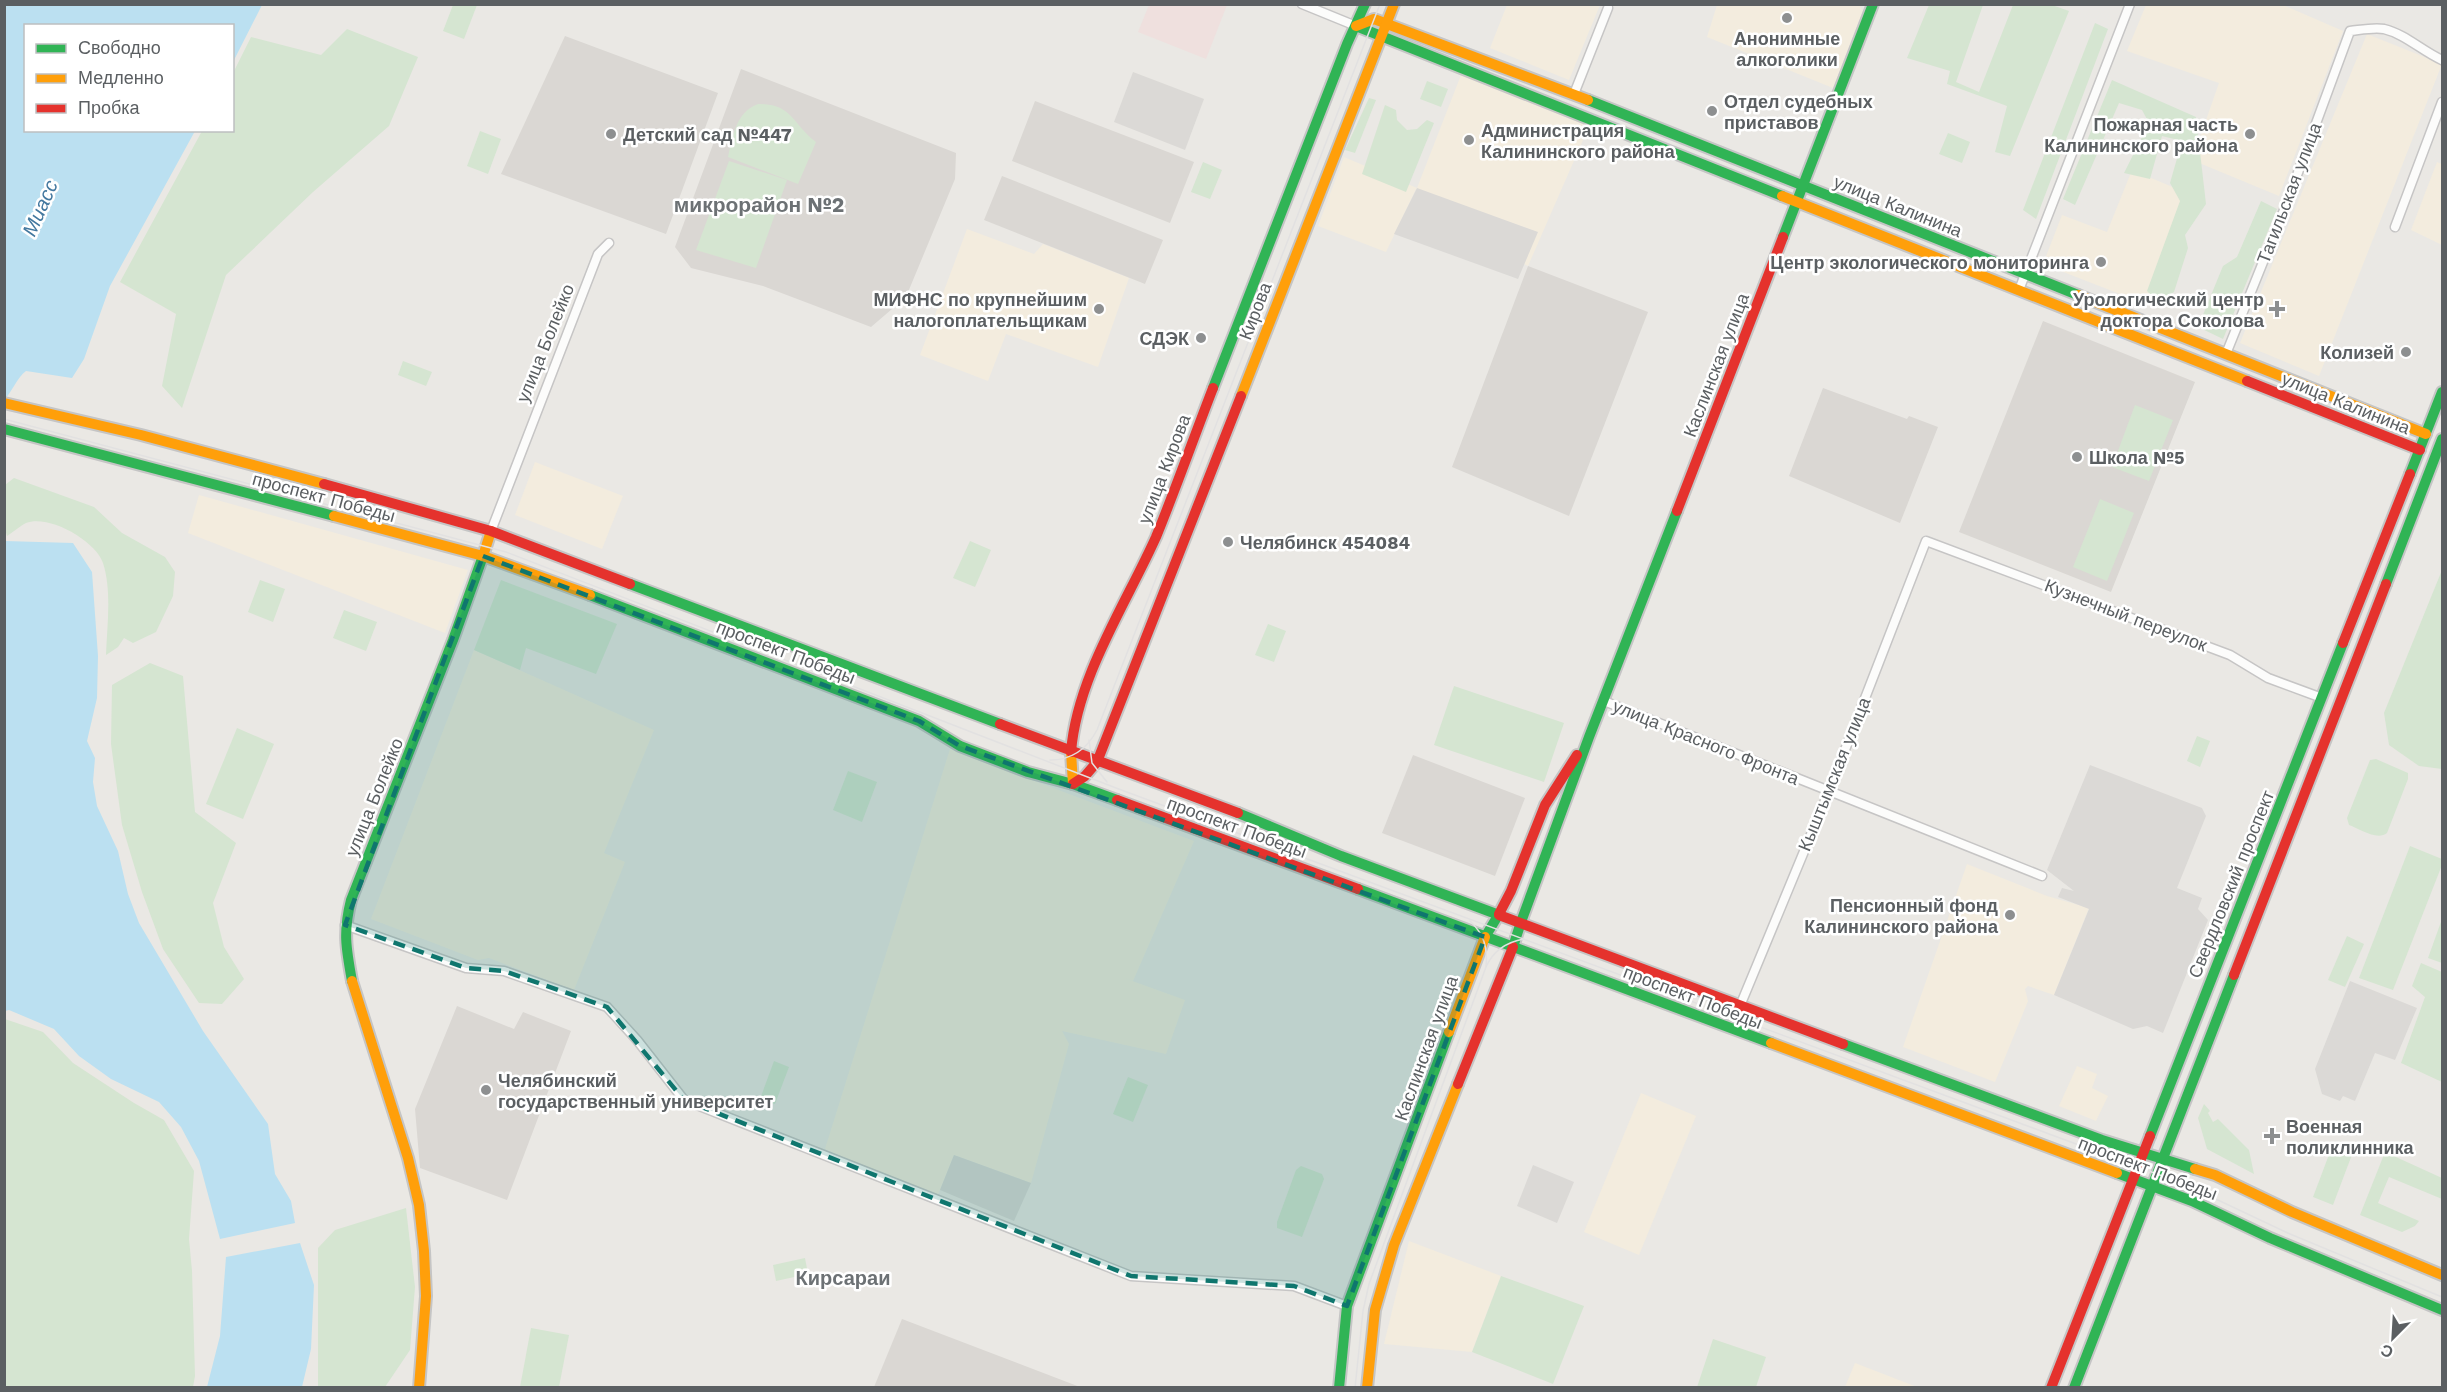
<svg xmlns="http://www.w3.org/2000/svg" width="2447" height="1392" font-family="'Work Sans',sans-serif">
  <style>
    .commercial { fill: #f3ecde }
    .industrial { fill: #dbd9d6 }
    .education { fill: #dad7d3 }
    .medical { fill: #efe0de }
    .green { fill: #d5e5d1 }
    .water { fill: #bbe0f1 }
    .lines { fill: none; stroke-linecap: round; stroke-linejoin: round }
    .street-casing { stroke: #c6c5c5; stroke-width: 11 }
    .fast-casing { stroke: #c5c5c5; stroke-width: 14 }
    .slow-casing { stroke: #c5c5c5; stroke-width: 14 }
    .jam-casing { stroke: #c5c5c5; stroke-width: 14 }
    .street { stroke: #fcfcfb; stroke-width: 8 }
    .fast { stroke: #30b455; stroke-width: 10 }
    .slow { stroke: #ff9f0a; stroke-width: 10 }
    .jam { stroke: #e5322d; stroke-width: 10 }
    .tram { stroke: #e2e1e1; stroke-width: 1.5 }
    .marked { fill: #0f766e; fill-opacity: 0.2; stroke: #0f766e; stroke-width: 4.5; stroke-dasharray: 12 8; stroke-linejoin: round }
    .poi-dot { fill: #8d8f90; stroke: #fff; stroke-width: 2 }
    .labels { text-anchor: middle; dominant-baseline: central; stroke-width: 5; stroke-linejoin: round; paint-order: stroke }
    .poi-label { font-size: 18px; font-weight: bold; fill: #5b5f62; stroke: #fff; text-anchor: start }
    .street-label { font-size: 18px; fill: #5b5f62; stroke: #fff }
    .water-label { font-size: 20px; font-style: italic; fill: #43789f; stroke: #fff }
    .neighbourhood-label { font-size: 20px; font-weight: bold; fill: #6c7174; stroke: #fff }
    .quarter-label { font-size: 21px; font-weight: bold; fill: #6c7174; stroke: #fff }
  </style>
  <rect width="100%" height="100%" fill="#eae8e4"/>
  <g class="commercial">
    <path d="M1507,5h93l-31,75 -79,-32z"/>
    <path d="M1859,5l4,6 -30,77 -126,-51 10,-32z"/>
    <path d="M2146,5h137l60,26 -64,165 -87,-36 27,-77 -92,-32z"/>
    <path d="M2367,34l75,30 -123,312 -79,-33z"/>
    <path d="M1461,75l129,49 -62,142 -4,-2 13,-32 -121,-43 -30,63 -68,-26 26,-69 73,31z"/>
    <path d="M2437,162l5,2v81l-31,-15z"/>
    <path d="M2132,170l62,26 -46,109 -105,-41 19,-49 45,17z"/>
    <path d="M967,229l67,25 9,-10 86,34 -31,89 -92,-33 -18,47 -68,-26z"/>
    <path d="M535,462l88,34 -21,53 -87,-34z"/>
    <path d="M199,495l269,75 -23,63 -257,-100z"/>
    <path d="M474,650l180,80 -50,123 21,9 -51,128 -85,-32 -11,2 -107,-41z"/>
    <path d="M950,749l244,92 -61,140 -9,-3 61,22 -19,54 -104,-23 7,13 -38,139 -77,-28 -17,42 -112,-48z"/>
    <path d="M1967,864l80,32 42,12 -35,87 -26,-9 -3,3 3,12 -33,81 -92,-35z"/>
    <path d="M2077,1066l20,8 -5,14 16,8 -12,25 -37,-15z"/>
    <path d="M1641,1093l55,23 -57,139 -55,-23z"/>
    <path d="M1409,1241l92,35 -29,76 -88,-8z"/>
    <path d="M1855,1363l62,24h-72z"/>
  </g>
  <g class="industrial">
    <path d="M1133,72l71,27 -19,51 -71,-28z"/>
    <path d="M1417,188l121,44 -20,47 -124,-45z"/>
    <path d="M2090,765l112,43 4,8 -29,72 25,10 -4,11 10,11 -45,113 -16,-7 -14,3 -79,-34 35,-86 -31,-12 4,-9 12,3 -27,-21z"/>
    <path d="M2350,981l67,27 -22,52 -20,-7 -20,48 -12,-5 -3,5 -18,-7 -7,-25z"/>
    <path d="M954,1155l77,28 -17,38 -74,-31z"/>
    <path d="M1533,1165l41,17 -17,41 -40,-17z"/>
  </g>
  <g class="education">
    <path d="M565,36l153,57 -52,141 -165,-60z"/>
    <path d="M741,69l215,84 -1,26 -49,118 -35,30 -108,-41 -72,-18 -16,-21z"/>
    <path d="M1035,101l159,61 -24,61 -158,-62z"/>
    <path d="M1002,176l161,64 -18,44 -161,-64z"/>
    <path d="M1528,266l120,46 -79,204 -117,-49z"/>
    <path d="M2043,321l152,61 -84,210 -152,-60z"/>
    <path d="M1823,388l84,31 2,-3 29,11 -38,96 -111,-47z"/>
    <path d="M1413,755l112,43 -30,78 -113,-43z"/>
    <path d="M457,1006l57,23 9,-17 48,19 -64,169 -87,-32 -5,-59z"/>
    <path d="M902,1319l178,68h-206z"/>
  </g>
  <path class="medical" d="M1149,5h78l-21,54 -68,-27z"/>
  <g class="green">
    <path d="M453,5h24l-13,34 -21,-8z"/>
    <path d="M1929,5h54l-27,77 23,10 34,-87h39l17,6 -59,145 -15,-4 12,-46 -60,-22 3,-13 -43,-13z"/>
    <path d="M2095,23l13,6 -72,190 -13,-9z"/>
    <path d="M347,29l71,28 -29,69 -76,66 -87,83 -44,133 -20,-22 14,-72 -56,-32 82,-151 30,-1 1,-57 18,-36 70,18z"/>
    <path d="M2112,80l84,37 10,87 -21,31 3,13 -14,44 -16,10 -11,-11 33,-90 -10,-18 12,-42 -20,-5 -12,43 -26,-6 25,-50 -7,-13 -23,-7 -44,102 -12,-6z"/>
    <path d="M1427,81l21,8 -7,18 -21,-8z"/>
    <path d="M1369,98l7,2 -21,53 -10,-3z"/>
    <path d="M758,104c35,0 34,20 58,38l-18,42 -70,-27c5,-21 8,-45 30,-53z"/>
    <path d="M1385,105l11,5 1,10 10,10 10,-1 10,-9 7,3 -28,69 -44,-18z"/>
    <path d="M480,131l21,8 -13,35 -21,-8z"/>
    <path d="M1948,133l22,9 -8,21 -23,-9z"/>
    <path d="M729,161l58,19 -31,88 -60,-18z"/>
    <path d="M1203,162l19,8 -12,29 -19,-7z"/>
    <path d="M2261,201l16,8 -54,130 -25,-12 25,-61 14,-9z"/>
    <path d="M403,361l29,11 -6,14 -28,-11z"/>
    <path d="M2135,405l38,15 -24,61 -37,-14z"/>
    <path d="M14,478l80,29 28,26 43,24 10,15 -2,24 -17,36 -23,11 -9,-5 -6,9 -12,8c1,-29 6,-64 -3,-92 -7,-22 -54,-49 -77,-40 -6,3 -13,9 -19,13l-2,-7v-44z"/>
    <path d="M2100,499l34,14 -27,68 -34,-14z"/>
    <path d="M970,541l21,9 -16,37 -22,-9z"/>
    <path d="M2442,570v199l-23,-3 -30,-21 -5,-32z"/>
    <path d="M260,580l25,9 -12,33 -25,-10z"/>
    <path d="M501,580l116,44 -21,50 -70,-26 -6,22 -46,-20z"/>
    <path d="M344,610l33,12 -11,29 -33,-13z"/>
    <path d="M1268,624l18,7 -12,31 -19,-7z"/>
    <path d="M150,663l33,13 12,136 41,31 -23,60 11,44 20,32 -22,25 -23,-1 -36,-54 -21,-57 -20,-67 -11,-81 1,-59z"/>
    <path d="M1454,686l110,37 -20,59 -110,-37z"/>
    <path d="M237,728l37,16 -31,75 -37,-15z"/>
    <path d="M2197,736l13,5 -10,26 -13,-6z"/>
    <path d="M2376,759l32,14v6l-21,54c-10,8 -27,-4 -38,-8l-2,-7 23,-58z"/>
    <path d="M848,771l29,11 -15,40 -29,-12z"/>
    <path d="M2410,846l32,13v6l-49,125 -34,-12z"/>
    <path d="M2442,919v44l-14,-5z"/>
    <path d="M2347,936l17,8 -19,43 -17,-7z"/>
    <path d="M2421,963l21,9v110l-41,-19 24,-66 -13,-11z"/>
    <path d="M5,1019l38,13 30,31 61,40 30,17 30,51 -5,68 3,32 3,105 -2,11h-188z"/>
    <path d="M774,1061l15,6 -14,37 -15,-5z"/>
    <path d="M1128,1077l20,8 -15,37 -20,-8z"/>
    <path d="M2204,1104l6,7 -2,2 5,9 5,-3 31,31 5,24 -47,-25 -9,-31z"/>
    <path d="M2333,1144l20,8 -20,53 -20,-8z"/>
    <path d="M2385,1152l57,26v21l-53,-22 -11,26 41,18 -4,5 -13,6 -42,-17z"/>
    <path d="M1301,1166l21,8 2,5 -22,58 -25,-9v-6l19,-52z"/>
    <path d="M406,1208l9,79 -5,63 -25,37h-67v-139l17,-18z"/>
    <path d="M805,1258l3,16 -32,7 -3,-16z"/>
    <path d="M1501,1276l83,30 -31,78 -81,-32z"/>
    <path d="M531,1328l38,7 -10,52h-39z"/>
    <path d="M1713,1339l53,18 -10,30h-59z"/>
  </g>
  <g class="water">
    <path d="M5,5h257l-29,57 -1,-36h-206v104l169,1 -85,155 -26,73 -12,19 -46,-7c-9,7 -13,19 -21,28z"/>
    <path d="M5,541l68,2 19,29 6,84 -1,42 -10,43 8,17 -2,24 4,24 21,45 10,43 11,29 64,108 65,93 7,50 16,27 4,22 -75,16 -21,-78 -18,-34 -22,-25 -48,-23 -32,-23 -25,-27 -45,-19 -4,1z"/>
    <path d="M300,1243l14,42 -3,64 -9,38h-95l13,-51 6,-79z"/>
  </g>
  <g class="lines">
    <g class="street-casing">
      <g id="street">
        <path d="M1302,4l54,22"/>
        <path d="M1574,94l34,-86"/>
        <path d="M2395,227l47,-125"/>
        <path d="M2019,290l111,-286"/>
        <path d="M2226,354l60,-149 64,-174c10,-1 24,-4 34,-2 21,5 38,22 58,31"/>
        <path d="M491,531l107,-277 11,-11"/>
        <path d="M1604,701l438,175"/>
        <path d="M345,925l121,43 38,3 103,36 30,33 47,60 447,176 163,10 53,20"/>
        <path d="M1740,1006l89,-215 97,-250 304,114 38,23 54,20"/>
      </g>
    </g>
    <g class="fast-casing">
      <g id="fast">
        <path d="M1356,26l426,170"/>
        <path d="M1588,100l490,195"/>
        <path d="M1783,237l90,-233"/>
        <path d="M1213,388l134,-344 18,-40"/>
        <path d="M4,429l330,87"/>
        <path d="M2410,474l32,-82"/>
        <path d="M630,584l370,140"/>
        <path d="M2386,584l56,-145"/>
        <path d="M590,595l329,126 41,25 68,26 45,12 44,16"/>
        <path d="M1238,813l103,43 158,59"/>
        <path d="M1358,889l413,154"/>
        <path d="M1521,922l68,-185 88,-226"/>
        <path d="M1485,937l14,-23"/>
        <path d="M1513,947l8,-25"/>
        <path d="M352,981c-6,-33 -9,-49 -1,-81l102,-260 30,-84"/>
        <path d="M1843,1044l259,96 93,29"/>
        <path d="M2150,1136l193,-493"/>
        <path d="M2117,1173l75,28 78,37 172,72"/>
        <path d="M1339,1388l8,-82 102,-274"/>
        <path d="M2074,1388l160,-413"/>
      </g>
    </g>
    <g class="slow-casing">
      <g id="slow">
        <path d="M1356,26l18,-7 214,81"/>
        <path d="M1782,196l465,185"/>
        <path d="M2078,295l348,139"/>
        <path d="M1241,396l153,-392"/>
        <path d="M4,403l137,32 183,49"/>
        <path d="M334,516l149,40 107,39"/>
        <path d="M483,556l8,-25"/>
        <path d="M1071,752l2,32"/>
        <path d="M352,981l56,177 11,47 5,46 2,45 -7,92"/>
        <path d="M1449,1032l36,-95"/>
        <path d="M1771,1043l346,130"/>
        <path d="M2195,1169l20,6 77,37 150,63"/>
        <path d="M1367,1388l8,-78 19,-65 64,-161"/>
      </g>
    </g>
    <g class="jam-casing">
      <g id="jam">
        <path d="M2247,381l173,69"/>
        <path d="M324,484l167,47 139,53"/>
        <path d="M1677,511l106,-274"/>
        <path d="M2343,643l67,-169"/>
        <path d="M1000,724l238,89"/>
        <path d="M1071,752c6,-75 55,-148 85,-215 20,-49 38,-100 57,-149"/>
        <path d="M1097,762l144,-366"/>
        <path d="M1073,784l12,-8 12,-14"/>
        <path d="M1117,800l241,89"/>
        <path d="M1499,914l12,-23 34,-86 32,-50"/>
        <path d="M1499,915l344,129"/>
        <path d="M2234,975l152,-391"/>
        <path d="M1458,1084l55,-137"/>
        <path d="M2051,1388l99,-252"/>
      </g>
    </g>
    <use href="#street" class="street"/>
    <use href="#fast" class="fast"/>
    <use href="#slow" class="slow"/>
    <use href="#jam" class="jam"/>
    <g class="tram">
      <path d="M4,419l502,133 610,236 1068,396 106,50 152,63"/>
      <path d="M1089,740l3,23 15,19"/>
      <path d="M1050,760c22,0 37,-11 47,-30l283,-726"/>
      <path d="M1470,921c14,13 18,27 16,46"/>
      <path d="M1355,1388l8,-77 6,-27 117,-317c7,-16 21,-25 38,-28"/>
    </g>
  </g>
  <path class="marked" d="M483,556l436,165 41,25 525,191 -138,369 -53,-20 -163,-10 -447,-176 -77,-93 -103,-36 -38,-3 -121,-43z"/>
  <g class="poi-dot">
    <circle cx="1787" cy="18" r="6"/>
    <circle cx="1712" cy="111" r="6"/>
    <circle cx="611" cy="134" r="6"/>
    <circle cx="2250" cy="134" r="6"/>
    <circle cx="1469" cy="140" r="6"/>
    <circle cx="2101" cy="262" r="6"/>
    <circle cx="1099" cy="309" r="6"/>
    <path d="M2274 300h6v6h6v6h-6v6h-6v-6h-6v-6h6z"/>
    <circle cx="1201" cy="338" r="6"/>
    <circle cx="2406" cy="352" r="6"/>
    <circle cx="2077" cy="457" r="6"/>
    <circle cx="1228" cy="542" r="6"/>
    <circle cx="2010" cy="915" r="6"/>
    <circle cx="486" cy="1090" r="6"/>
    <path d="M2269 1127h6v6h6v6h-6v6h-6v-6h-6v-6h6z"/>
  </g>
  <g class="labels">
    <g class="poi-label">
      <text x="1787" y="38" text-anchor="middle">Анонимные<tspan x="1787" dy="21">алкоголики</tspan></text>
      <text x="1724" y="101">Отдел судебных<tspan x="1724" dy="21">приставов</tspan></text>
      <text x="2238" y="124" text-anchor="end">Пожарная часть<tspan x="2238" dy="21">Калининского района</tspan></text>
      <text x="1481" y="130">Администрация<tspan x="1481" dy="21">Калининского района</tspan></text>
      <text x="623" y="134">Детский сад №447</text>
      <text x="2089" y="262" text-anchor="end">Центр экологического мониторинга</text>
      <text x="1087" y="299" text-anchor="end">МИФНС по крупнейшим<tspan x="1087" dy="21">налогоплательщикам</tspan></text>
      <text x="2264" y="299" text-anchor="end">Урологический центр<tspan x="2264" dy="21">доктора Соколова</tspan></text>
      <text x="1189" y="338" text-anchor="end">СДЭК</text>
      <text x="2394" y="352" text-anchor="end">Колизей</text>
      <text x="2089" y="457">Школа №5</text>
      <text x="1240" y="542">Челябинск 454084</text>
      <text x="1998" y="905" text-anchor="end">Пенсионный фонд<tspan x="1998" dy="21">Калининского района</tspan></text>
      <text x="498" y="1080">Челябинский<tspan x="498" dy="21">государственный университет</tspan></text>
      <text x="2286" y="1126">Военная<tspan x="2286" dy="21">поликлинника</tspan></text>
    </g>
    <g class="street-label">
      <text transform="translate(2289 193) rotate(-69)">Тагильская улица</text>
      <text transform="translate(1898 206) rotate(22)">улица Калинина</text>
      <text transform="translate(1255 311) rotate(-69)">Кирова</text>
      <text transform="translate(545 343) rotate(-68)">улица Болейко</text>
      <text transform="translate(1716 365) rotate(-69)">Каслинская улица</text>
      <text transform="translate(2346 403) rotate(22)">улица Калинина</text>
      <text transform="translate(1164 469) rotate(-69)">улица Кирова</text>
      <text transform="translate(324 497) rotate(15)">проспект Победы</text>
      <text transform="translate(2126 615) rotate(21)">Кузнечный переулок</text>
      <text transform="translate(786 652) rotate(21)">проспект Победы</text>
      <text transform="translate(1706 742) rotate(22)">улица Красного Фронта</text>
      <text transform="translate(1834 774) rotate(-68)">Кыштымская улица</text>
      <text transform="translate(374 797) rotate(-68)">улица Болейко</text>
      <text transform="translate(1237 827) rotate(20)">проспект Победы</text>
      <text transform="translate(2231 884) rotate(-68)">Свердловский проспект</text>
      <text transform="translate(1693 997) rotate(21)">проспект Победы</text>
      <text transform="translate(1426 1048) rotate(-70)">Каслинская улица</text>
      <text transform="translate(2148 1168) rotate(21)">проспект Победы</text>
    </g>
    <g class="water-label">
      <text transform="translate(40 208) rotate(-66)">Миасс</text>
    </g>
    <g class="neighbourhood-label">
      <text x="843" y="1278">Кирсараи</text>
    </g>
    <g class="quarter-label">
      <text x="759" y="204">микрорайон №2</text>
    </g>
  </g>
  <rect width="2447" height="1392" fill="none" stroke="#5b5f62" stroke-width="12"/>
  <rect x="24" y="24" width="210" height="108" fill="#ffffff" stroke="#bdbfc0" stroke-width="1.5"/>
  <rect x="36" y="44" width="30" height="9" fill="#30b455" stroke="#bdbfc0" stroke-width="1.5"/>
  <text x="78" y="54" font-size="18" fill="#5b5f62">Свободно</text>
  <rect x="36" y="74" width="30" height="9" fill="#ff9f0a" stroke="#bdbfc0" stroke-width="1.5"/>
  <text x="78" y="84" font-size="18" fill="#5b5f62">Медленно</text>
  <rect x="36" y="104" width="30" height="9" fill="#e5322d" stroke="#bdbfc0" stroke-width="1.5"/>
  <text x="78" y="114" font-size="18" fill="#5b5f62">Пробка</text>
  <g transform="translate(2393 1338) rotate(204)" stroke="#ffffff" stroke-width="4.5" paint-order="stroke">
  <path d="M0-4.5L10 22L0 15L-10 22Z" fill="#5b5f62"/>
  <text y="-9" font-size="16" font-weight="bold" text-anchor="middle" fill="#5b5f62">С</text>
  </g>
</svg>
